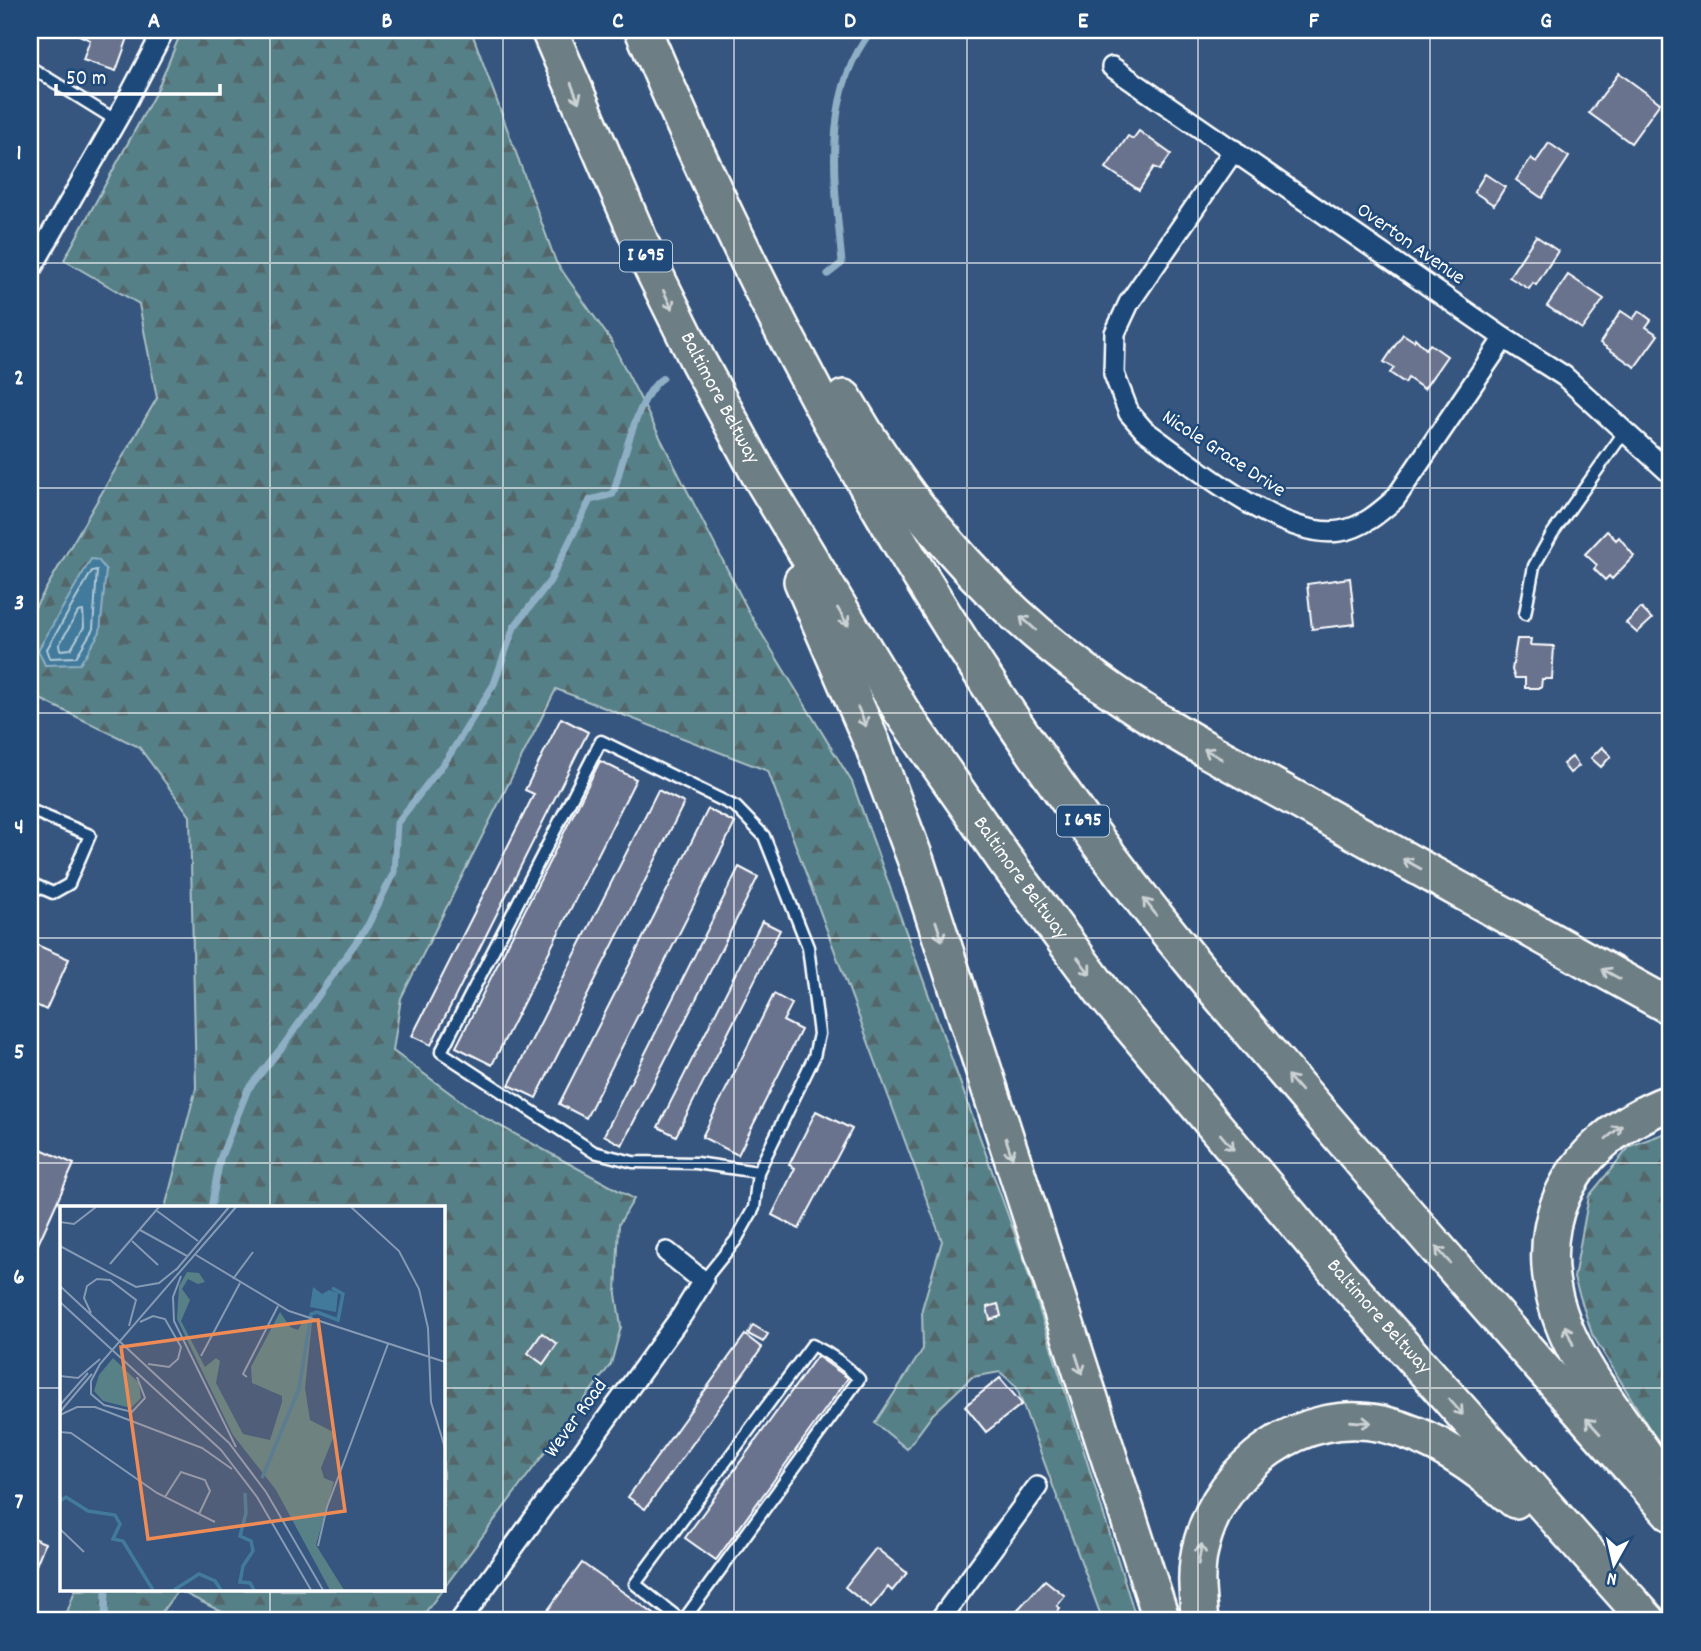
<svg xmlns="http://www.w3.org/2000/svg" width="1701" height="1651" font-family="Dekko,sans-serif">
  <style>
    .forest { fill: url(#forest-firs); stroke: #abc0c3; stroke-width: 2 }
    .water { fill: #427a9c; stroke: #8eafc4; stroke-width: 2 }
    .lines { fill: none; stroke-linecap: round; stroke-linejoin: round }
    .shore { stroke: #b3cad7; stroke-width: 2 }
    .stream { stroke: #8eafc4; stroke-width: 7 }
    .building { fill: #6b738e; stroke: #fff; stroke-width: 2 }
    .service-casing { stroke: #fff; stroke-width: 15 }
    .minor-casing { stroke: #fff; stroke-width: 24 }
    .motorway-casing { stroke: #fff; stroke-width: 40 }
    .service { stroke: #1f4a7a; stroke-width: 10 }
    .minor { stroke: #1f4a7a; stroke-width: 19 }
    .motorway { stroke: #6d7e84; stroke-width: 35 }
    .oneway { stroke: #ccd2d4 }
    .grid { fill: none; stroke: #fff; stroke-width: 2; stroke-opacity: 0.55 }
    .labels { text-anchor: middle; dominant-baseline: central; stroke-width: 5; stroke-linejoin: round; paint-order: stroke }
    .shield { fill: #1f4a7a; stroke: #bcc9d7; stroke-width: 2 }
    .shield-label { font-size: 19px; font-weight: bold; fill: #fff }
    .street-label { font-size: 21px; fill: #fff; stroke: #1f4a7a }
    .inset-river { fill: none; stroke: #427a9c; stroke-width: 3.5 }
    .inset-road { fill: none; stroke: #869ab3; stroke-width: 2 }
    .view { fill: #ef8b55; fill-opacity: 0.15; stroke: #ef8b55; stroke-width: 3.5 }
    .inset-edge { fill: none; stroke: #fff; stroke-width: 3.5 }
    .neatline { fill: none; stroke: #fff; stroke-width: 2.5 }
    .grid-label { font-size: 23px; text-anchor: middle; font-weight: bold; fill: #fff }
  </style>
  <defs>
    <pattern id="forest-firs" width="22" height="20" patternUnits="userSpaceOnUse" patternTransform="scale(1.75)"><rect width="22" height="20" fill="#578087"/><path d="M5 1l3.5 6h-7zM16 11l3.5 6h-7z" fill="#52666a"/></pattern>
  </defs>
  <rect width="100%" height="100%" fill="#365680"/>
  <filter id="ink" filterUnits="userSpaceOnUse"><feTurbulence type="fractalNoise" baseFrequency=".0143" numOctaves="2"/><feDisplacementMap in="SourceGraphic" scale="14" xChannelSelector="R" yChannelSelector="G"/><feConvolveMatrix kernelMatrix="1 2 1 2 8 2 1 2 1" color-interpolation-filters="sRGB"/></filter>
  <g filter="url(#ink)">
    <g class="forest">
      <path d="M182,30h289l85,232 54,77 141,277 101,166 171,475 114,364h-34l-87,-235 -16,-14 -28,5 -39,37 -26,35 -32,-26 48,-74 -1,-40 20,-68 -174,-470 -212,-82 -155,309 -8,53 87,64 154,84 -15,25 -3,70 5,33 -10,37 -168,225v-381h-278l31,-120 -6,-272 -51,-69 -109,-53v-78l127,-218 -18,-94 -75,-44 94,-172z"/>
      <path d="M1671,1131v326l-14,-16 -65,-107 -18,-56 15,-82 41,-50z"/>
      <path d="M75,1590h367l-23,31h-179l-62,-31 -23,31h-91z"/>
    </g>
    <path class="water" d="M91,559l7,1 8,10 -6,62 -20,32 -35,1 -7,-15z"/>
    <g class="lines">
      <g class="shore">
        <path d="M97,570l-4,59 -17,28 -26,1 -3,-9 45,-78z"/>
        <path d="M83,611l1,16 -13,22 -11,1 -1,-5 19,-33z"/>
      </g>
      <g class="stream">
        <path d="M828,274l14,-11c-7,-78 -22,-168 30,-233"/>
        <path d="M211,1208l9,-49 28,-70 35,-43 85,-121 26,-53 3,-49 50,-64 47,-75 20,-57 36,-46 40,-81 23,-6c9,-29 25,-101 50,-116"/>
        <path d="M105,1621l1,-31"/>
      </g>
    </g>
    <g class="building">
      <path d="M81,30h36l12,5 -13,36 -33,-11 7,-20 -11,-5z"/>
      <path d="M1619,73l41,30 -29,40 -42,-30z"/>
      <path d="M1139,131l32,23 -11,16 -6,-3 -15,23 -33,-22 22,-32 5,3z"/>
      <path d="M1549,143l20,14 -27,41 -26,-18 15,-22 5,4z"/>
      <path d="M1485,174l20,13 -11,18 -20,-13z"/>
      <path d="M1536,236l22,15 -22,34 -3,-2 -4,6 -20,-12z"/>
      <path d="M1568,275l36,24 -22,30 -35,-23z"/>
      <path d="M1621,311l12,8 6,-8 12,9 -5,7 12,8 -23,32 -35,-24z"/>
      <path d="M1403,334l11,7 1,-3 11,11 4,-5 17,12 -23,33 -16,-11 -3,5 -15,-10 4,-5 -10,-6z"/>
      <path d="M1607,531l9,9 3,-3 15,19 -22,23 -3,-3 -4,4 -11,-11 3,-4 -12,-11z"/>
      <path d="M1350,578l5,46 -43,5 -5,-45z"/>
      <path d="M1641,608l11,11 -15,14 -11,-10z"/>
      <path d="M1517,639h14l-1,6 24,1 -2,33h-10l-1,9h-16v-10h-10l-3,-8z"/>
      <path d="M561,718l27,14 -157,313 -19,-9 122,-242 -9,-4z"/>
      <path d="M1602,747l9,9 -10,11 -10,-9z"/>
      <path d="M1572,757l7,9 -9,7 -7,-9z"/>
      <path d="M600,761l36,18 -144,286 -36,-18z"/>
      <path d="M658,790l26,13 -148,295 -27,-13z"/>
      <path d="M708,809l27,14 -149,295 -27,-14z"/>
      <path d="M739,867l19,10 -136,268 -18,-10z"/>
      <path d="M762,921l18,9 -104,206 -18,-9z"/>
      <path d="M30,942l39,17 -23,51 -16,-8z"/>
      <path d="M774,994l18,10 -9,17 18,9 -63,125 -36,-18z"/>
      <path d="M816,1111l36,18 -53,100 -27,-14 23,-47 -6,-3z"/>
      <path d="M30,1144l44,20 -44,98z"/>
      <path d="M998,1304l3,12 -11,4 -3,-13z"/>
      <path d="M753,1325l15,9 -5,8 -15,-8z"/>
      <path d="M542,1333l15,11 -14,20 -15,-11z"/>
      <path d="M745,1335l17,13 -117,161 -17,-12z"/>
      <path d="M817,1356l31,22 -132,182 -31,-22z"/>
      <path d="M1000,1378l22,26 -36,28 -21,-26z"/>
      <path d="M30,1537l15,6 -15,37z"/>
      <path d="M876,1548l31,25 -15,18 -4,-4 -17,21 -26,-21z"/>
      <path d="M582,1563l72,51 -5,7h-109z"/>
      <path d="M1045,1580l20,16 -8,10 3,2 -9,12 2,1h-46z"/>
      <path d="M169,1612l28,9h-31z"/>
    </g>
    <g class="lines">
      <g class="service-casing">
        <g id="service">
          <path d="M30,67l87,54"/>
          <path d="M1525,614l9,-48 18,-32 73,-103"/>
          <path d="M30,810l60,25 -21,49 -16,9 -23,-10"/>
          <path d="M703,1281l33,-41 18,-32 4,-36 56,-115 5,-23 -11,-87 -44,-111 -28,-29 -135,-66 -160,311 153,100 39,10 63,1 62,9"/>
          <path d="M682,1621l-47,-37 177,-239c19,9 33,19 47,34l-176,242"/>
        </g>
      </g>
      <g class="minor-casing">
        <g id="minor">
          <path d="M1112,67l392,271 60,38 107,98"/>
          <path d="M1234,150l-105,153 -14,30 -1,41 15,39 15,17c48,34 137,110 196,101 22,-3 39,-18 55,-32l109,-161"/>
          <path d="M30,271l91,-159 43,-82"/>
          <path d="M460,1621l222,-306 21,-34 -36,-29"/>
          <path d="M939,1621l98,-134"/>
        </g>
      </g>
      <g class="motorway-casing">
        <g id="motorway">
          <path id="s1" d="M549,30l99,230 50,101 61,113 143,238 103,148 100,135 240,286 303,340"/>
          <path d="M643,30c114,272 255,533 427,773 79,111 169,216 258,319 113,132 228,262 343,391"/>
          <path d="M844,398c59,103 142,200 238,271 40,31 82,56 125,81l464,257"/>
          <path d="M802,581l70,162 44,118 246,760"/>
          <path d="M1650,1463c-26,-39 -58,-78 -79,-121 -51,-107 -8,-199 100,-240"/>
          <path d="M1200,1621c-3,-27 -6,-52 2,-79 21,-76 100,-136 181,-118 51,12 94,43 132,76"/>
        </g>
      </g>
      <use href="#service" class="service"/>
      <use href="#minor" class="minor"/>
      <use href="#motorway" class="motorway"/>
    </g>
    <defs><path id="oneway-shaft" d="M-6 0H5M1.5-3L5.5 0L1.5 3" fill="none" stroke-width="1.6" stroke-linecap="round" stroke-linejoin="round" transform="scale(1.75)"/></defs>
    <g class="oneway">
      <use href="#oneway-shaft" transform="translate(575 93) rotate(68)"/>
      <use href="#oneway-shaft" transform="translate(668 300) rotate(64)"/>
      <use href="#oneway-shaft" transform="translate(843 617) rotate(58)"/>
      <use href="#oneway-shaft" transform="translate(1028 623) rotate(-138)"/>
      <use href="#oneway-shaft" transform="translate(862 717) rotate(67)"/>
      <use href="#oneway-shaft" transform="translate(1213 754) rotate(-150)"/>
      <use href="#oneway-shaft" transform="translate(1412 864) rotate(-151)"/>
      <use href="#oneway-shaft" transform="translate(1150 907) rotate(-128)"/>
      <use href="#oneway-shaft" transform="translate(939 931) rotate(72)"/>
      <use href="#oneway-shaft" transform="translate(1084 966) rotate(53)"/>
      <use href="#oneway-shaft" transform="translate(1611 974) rotate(-151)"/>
      <use href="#oneway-shaft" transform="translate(1294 1083) rotate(-131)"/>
      <use href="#oneway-shaft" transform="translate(1614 1132) rotate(-40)"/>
      <use href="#oneway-shaft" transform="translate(1227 1142) rotate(50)"/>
      <use href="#oneway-shaft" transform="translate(1009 1148) rotate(72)"/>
      <use href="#oneway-shaft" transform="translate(1443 1255) rotate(-131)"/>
      <use href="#oneway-shaft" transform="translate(1569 1335) rotate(-113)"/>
      <use href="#oneway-shaft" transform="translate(1079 1364) rotate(72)"/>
      <use href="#oneway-shaft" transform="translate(1456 1407) rotate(49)"/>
      <use href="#oneway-shaft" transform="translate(1361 1422) rotate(4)"/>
      <use href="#oneway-shaft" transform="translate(1593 1426) rotate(-132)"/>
      <use href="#oneway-shaft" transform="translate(1200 1554) rotate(-80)"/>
    </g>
  </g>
  <path class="grid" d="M270,30v1178M503,30v1591M734,30v1591M967,30v1591M1198,30v1591M1430,30v1591M30,263h1641M30,488h1641M30,713h1641M30,938h1641M30,1163h1641M30,1388h31M443,1388h1228M270,1590v31"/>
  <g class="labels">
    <g class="shield">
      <rect x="620" y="240.5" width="52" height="31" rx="5"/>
      <rect x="1057" y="805.5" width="52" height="31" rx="5"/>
    </g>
    <g class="shield-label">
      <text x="646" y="256">I 695</text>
      <text x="1083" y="821">I 695</text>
    </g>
    <g class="street-label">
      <text transform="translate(1410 245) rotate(35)">Overton Avenue</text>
      <text stroke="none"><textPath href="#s1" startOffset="406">Baltimore Beltway</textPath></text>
      <text transform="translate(1223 455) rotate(33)">Nicole Grace Drive</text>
      <text stroke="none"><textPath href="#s1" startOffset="973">Baltimore Beltway</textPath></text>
      <text stroke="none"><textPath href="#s1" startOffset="1540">Baltimore Beltway</textPath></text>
      <text transform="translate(577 1419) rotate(-54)">Wever Road</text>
    </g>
  </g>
  <g transform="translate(60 1206)">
    <rect width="385" height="385" fill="#365680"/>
    <path d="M127,66l12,1 6,9 -7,2 -10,-5 -6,10 8,11 -9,21 24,46 11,-9 4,3 -4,22 27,51 27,6 12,-38v-6l-30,-13 -1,-16 29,-55 10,15 8,3 5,-9 9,1 -7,66 5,32 25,13 -14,35 3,10 10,4 -18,63 28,45h-14l-54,-100 -43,-55 -56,-116 2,-33zM53,152l26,25 2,15 -10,10 -28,-7 -9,-10 5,-16z" fill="#578087"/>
    <path d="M253,81l9,7 7,-4 9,3 -2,19 -26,-5z" fill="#427a9c"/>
    <path class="inset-river" d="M202,272l37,-89 12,-75 6,-2 21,8 5,-26 -11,-6M185,287l1,20 -6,23 11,5 2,10 -10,15 -3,16 10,1 4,7M0,295l6,-4 22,14 27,4 5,9 -7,15 10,2 30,49M114,384l25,-16 16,7 6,9"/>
    <path class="inset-road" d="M291,1l48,44 20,38 9,39 3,74 14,46M97,5l41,30M0,16l14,2 22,-17M80,24l47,26M72,35l26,24M0,40l76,41 23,-4 20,-16M136,49l93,56 156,51M50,58l49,-57M116,64l53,-63M121,70l-8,21 1,24 62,126M173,73l20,-27M0,80l169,157 37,49 57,98M0,96l161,148 36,47 54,93M31,107l-7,-15 3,-12 10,-7 13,1 26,20 -7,26M80,116l13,-6 12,3 16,28 -3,12 -9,8 -21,-3M141,150l39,-73M0,170l18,2 22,-19M77,171l8,21 -13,14 -28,-7 -13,-11v-13l9,-17 136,-157M187,171l-4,-3 35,-68M0,199l28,-32M0,206l32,-38M0,209l17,-8h18l107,41 30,21M0,226l11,1 86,60 58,29M105,291l16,-25 24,8 5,11 -11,23M0,323l24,23M258,340l9,-39 61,-163"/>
    <path class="view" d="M258,114l27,191 -197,28 -27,-192z"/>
    <rect width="385" height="385" class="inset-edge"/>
  </g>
  <rect width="1701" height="1651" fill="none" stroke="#1f4a7a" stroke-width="77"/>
  <g transform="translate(1614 1564) rotate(188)" stroke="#1f4a7a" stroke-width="5" paint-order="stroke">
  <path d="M0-5L12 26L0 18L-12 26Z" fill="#ffffff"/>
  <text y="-10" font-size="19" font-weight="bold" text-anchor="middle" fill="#ffffff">N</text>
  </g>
  <path d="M56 84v10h164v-10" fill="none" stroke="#ffffff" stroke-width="3.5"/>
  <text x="66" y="84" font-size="21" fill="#ffffff" stroke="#1f4a7a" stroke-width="5" paint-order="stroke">50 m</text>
  <rect x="38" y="38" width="1624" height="1574" class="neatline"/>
  <g class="grid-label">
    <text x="154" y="27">A</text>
    <text x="387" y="27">B</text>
    <text x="618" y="27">C</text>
    <text x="850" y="27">D</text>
    <text x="1083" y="27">E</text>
    <text x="1314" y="27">F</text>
    <text x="1546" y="27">G</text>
    <text x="19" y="159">1</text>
    <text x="19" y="384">2</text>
    <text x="19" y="609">3</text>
    <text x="19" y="833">4</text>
    <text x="19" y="1058">5</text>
    <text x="19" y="1283">6</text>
    <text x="19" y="1508">7</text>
  </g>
</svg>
